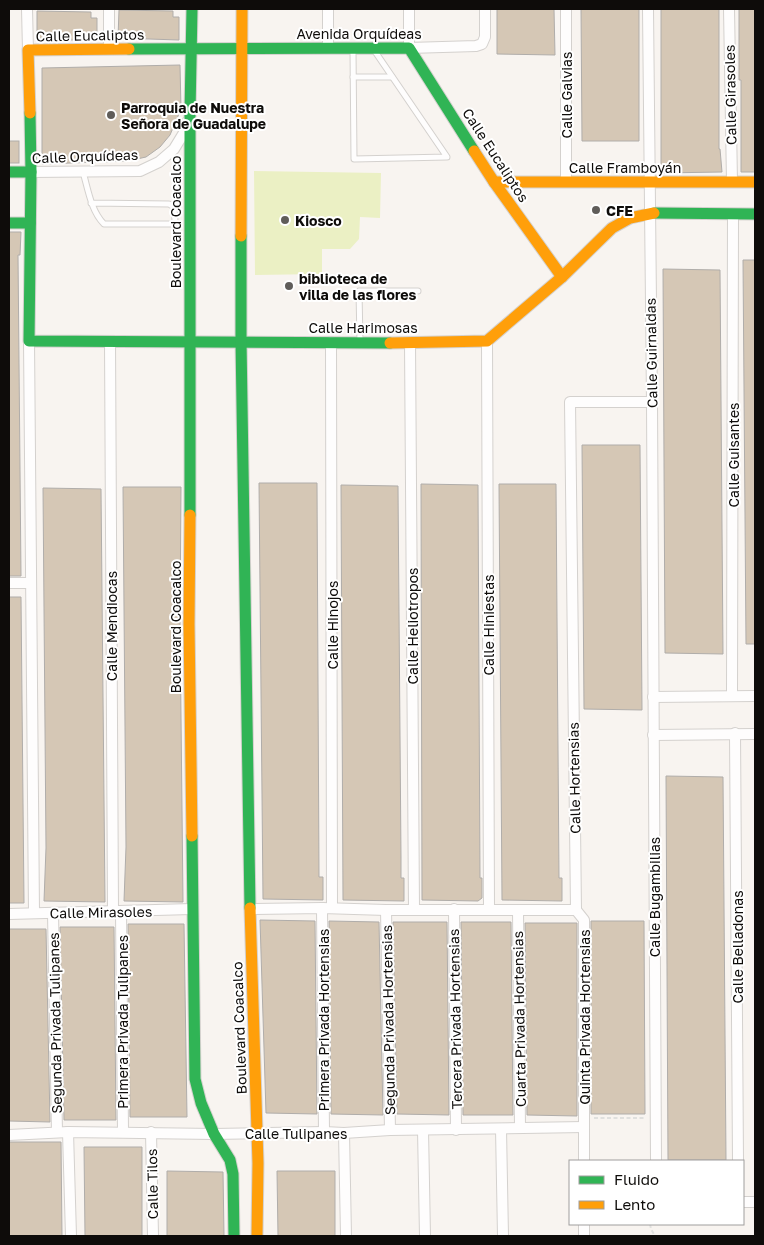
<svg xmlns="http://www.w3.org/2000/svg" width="764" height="1245" font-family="'Golos Text',sans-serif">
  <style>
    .green { fill: #ebf0c4 }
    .building { fill: #d5c7b5; stroke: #b0adaa }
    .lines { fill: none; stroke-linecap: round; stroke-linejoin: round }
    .lane-casing { stroke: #d4d1ce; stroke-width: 7 }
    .street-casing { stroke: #d4d1ce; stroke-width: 12 }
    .fast-casing { stroke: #d4d1ce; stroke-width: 13 }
    .slow-casing { stroke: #d4d1ce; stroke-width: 13 }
    .path { stroke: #e0e0de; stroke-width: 2; stroke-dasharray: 4 2.5; stroke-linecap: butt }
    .lane { stroke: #fefdfd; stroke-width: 5 }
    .street { stroke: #fefdfd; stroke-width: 10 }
    .fast { stroke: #30b455; stroke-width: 11 }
    .slow { stroke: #ff9f0a; stroke-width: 11 }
    .poi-dot { fill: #605d5a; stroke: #fff; stroke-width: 2 }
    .labels { text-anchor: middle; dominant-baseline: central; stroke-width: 4; stroke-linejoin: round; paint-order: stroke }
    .street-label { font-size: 14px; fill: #0e0c0a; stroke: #fff }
    .poi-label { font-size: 14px; font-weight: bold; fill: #0e0c0a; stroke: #fff; text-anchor: start }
  </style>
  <rect width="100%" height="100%" fill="#f8f4f0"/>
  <path class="green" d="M254,171l127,2 -1,45 -20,-1 -1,22 -9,10h-28v25l-67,1z"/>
  <g class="building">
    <path d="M497,9h57l1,46 -58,-1z"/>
    <path d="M581,9h58v132h-57z"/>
    <path d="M661,9h58v140h1l2,23 -61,1z"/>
    <path d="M739,9h16v163h-14v-92h-2z"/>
    <path d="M119,10l54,1v6h6v23l-61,-2z"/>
    <path d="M37,11l54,1v6h6v22h-60z"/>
    <path d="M180,65l1,44 -11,26 -10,12 -14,10 -18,4 -86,3v-96z"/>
    <rect x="9" y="141" width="10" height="22"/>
    <path d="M9,232h12l-1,23h-2l3,321h-12z"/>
    <path d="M743,260h12v384h-9z"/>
    <path d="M663,269l57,1 3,384 -58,-1z"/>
    <path d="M582,445h58l2,265 -58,-1z"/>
    <path d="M259,483h58l2,394h4v23l-60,-1z"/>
    <path d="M421,484l57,1 2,393h2v20l-4,3 -56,-1z"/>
    <path d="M499,484h57l3,394h3v23l-60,-1z"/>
    <path d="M341,485l57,1 3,372v20h3v23l-61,-1z"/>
    <path d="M123,487h58l-1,137 3,278 -59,-1 2,-54z"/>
    <path d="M43,488l58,1 4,413 -61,-1 2,-53z"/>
    <path d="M9,597h12l3,306h-15z"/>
    <path d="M666,776l57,1 3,383h-58z"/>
    <path d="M260,920l55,1 2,193 -51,-1z"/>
    <path d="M329,921l50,1 4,193 -52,-1z"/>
    <path d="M591,921h53l1,193h-54z"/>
    <path d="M393,922h54l2,193 -52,-1z"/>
    <path d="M461,922h50l2,193h-50z"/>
    <path d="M525,923h52v193l-50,-1z"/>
    <path d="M128,924h56l3,193h-57z"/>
    <path d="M60,927h54l2,193h-52z"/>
    <path d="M9,929h37l4,193 -41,-1z"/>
    <path d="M9,1142h52l1,94h-53z"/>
    <path d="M84,1147h58v89h-57z"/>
    <path d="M167,1171l56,1 1,64h-57z"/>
    <path d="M277,1171h58v65h-57z"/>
  </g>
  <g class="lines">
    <g class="lane-casing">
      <g id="lane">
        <path d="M353,50l1,109 93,-2 -73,-107"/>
        <path d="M353,77h39"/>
        <path d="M83,172c5,17 8,39 21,52h69l2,-3 -1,-14 -5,-3 -78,-1"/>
        <path d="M360,342l-1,-51h59"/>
      </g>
    </g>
    <g class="street-casing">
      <g id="street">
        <path d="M27,9l1,41"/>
        <path d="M109,9v40"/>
        <path d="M328,9v39"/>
        <path d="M409,9v39l67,-2 6,-2 3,-7v-28"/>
        <path d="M566,9v173"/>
        <path d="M648,9l4,393 4,759"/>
        <path d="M729,9l3,173"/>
        <path d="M31,172l109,-1 19,-9 15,-13 11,-18 2,-9"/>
        <path d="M29,341l5,572"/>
        <path d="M110,341l3,570"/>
        <path d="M487,341l2,569"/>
        <path d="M331,342l1,566"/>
        <path d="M410,343l4,566"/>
        <path d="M9,583h22"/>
        <path d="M732,696l1,-482"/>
        <path d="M653,697l102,-1"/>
        <path d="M735,733l3,428"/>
        <path d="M653,735l102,-1"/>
        <path d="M322,908l2,224"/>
        <path d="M250,909l72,-1 64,2h190"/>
        <path d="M454,909l2,221"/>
        <path d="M386,910l4,220"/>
        <path d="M518,910l2,218"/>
        <path d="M576,910l-6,-508h82"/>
        <path d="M576,910l8,10v241"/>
        <path d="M121,911l2,221"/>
        <path d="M53,913l4,219"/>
        <path d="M9,914l183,-5"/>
        <path d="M501,1129l2,107"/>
        <path d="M423,1130l2,106"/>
        <path d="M68,1132l3,104"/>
        <path d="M151,1132l2,104"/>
        <path d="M344,1133l2,103"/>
        <path d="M9,1135l59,-3 146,2 110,-2 20,1 46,-3 194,-3"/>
        <path d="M743,1202h12"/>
        <path d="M584,1236v-12"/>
      </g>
    </g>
    <g class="fast-casing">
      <g id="fast">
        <path d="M129,49l280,-1 65,103"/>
        <path d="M30,113l1,59 -2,169 361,2"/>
        <path d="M9,172h22"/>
        <path d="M654,213l101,1"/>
        <path d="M9,223h21"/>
        <path d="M241,236v105l9,567"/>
        <path d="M190,515v-403l2,-103"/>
        <path d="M192,836l3,243 6,24 13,31 16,26 3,14 1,62"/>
      </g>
    </g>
    <g class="slow-casing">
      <g id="slow">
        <path d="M30,113l-2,-63 101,-1"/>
        <path d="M474,151l20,31 68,95"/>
        <path d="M494,182h261"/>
        <path d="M241,236l1,-227"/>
        <path d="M390,343l97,-2 75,-64 50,-49 18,-10 24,-5"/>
        <path d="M190,515l-1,109 3,212"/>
        <path d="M250,908l8,255 -1,73"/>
      </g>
    </g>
    <g class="path">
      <path d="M594,1118h50"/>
      <path d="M650,1224l1,5 4,7"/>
    </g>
    <use href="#lane" class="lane"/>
    <use href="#street" class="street"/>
    <use href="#fast" class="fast"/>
    <use href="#slow" class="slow"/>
  </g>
  <g class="poi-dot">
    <circle cx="111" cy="115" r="5"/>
    <circle cx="596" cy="210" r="5"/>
    <circle cx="285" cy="220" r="5"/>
    <circle cx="289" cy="286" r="5"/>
  </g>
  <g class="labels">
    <g class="street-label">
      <text x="359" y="33">Avenida Orquídeas</text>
      <text transform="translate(90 35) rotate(-1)">Calle Eucaliptos</text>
      <text transform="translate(566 95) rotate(-90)">Calle Galvias</text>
      <text transform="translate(730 95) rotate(-91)">Calle Girasoles</text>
      <text transform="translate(496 155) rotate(57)">Calle Eucaliptos</text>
      <text transform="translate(85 156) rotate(-2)">Calle Orquídeas</text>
      <text x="625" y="167">Calle Framboyán</text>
      <text transform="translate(175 222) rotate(-90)">Boulevard Coacalco</text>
      <text x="363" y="327">Calle Harimosas</text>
      <text transform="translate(651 353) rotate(-91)">Calle Guirnaldas</text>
      <text transform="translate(733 455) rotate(-90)">Calle Guisantes</text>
      <text transform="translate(332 625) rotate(-90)">Calle Hinojos</text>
      <text transform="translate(488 625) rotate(-90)">Calle Hiniestas</text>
      <text transform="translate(111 626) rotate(-90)">Calle Mendiocas</text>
      <text transform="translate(412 626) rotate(-90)">Calle Heliotropos</text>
      <text transform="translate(175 627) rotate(-90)">Boulevard Coacalco</text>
      <text transform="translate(574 778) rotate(-91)">Calle Hortensias</text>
      <text transform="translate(654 897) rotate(-90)">Calle Bugambilias</text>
      <text transform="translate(101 912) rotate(-1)">Calle Mirasoles</text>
      <text transform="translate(737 947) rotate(-90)">Calle Belladonas</text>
      <text transform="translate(584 1017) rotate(-90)">Quinta Privada Hortensias</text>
      <text transform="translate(455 1019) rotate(-91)">Tercera Privada Hortensias</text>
      <text transform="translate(519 1019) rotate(-91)">Cuarta Privada Hortensias</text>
      <text transform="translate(323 1020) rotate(-90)">Primera Privada Hortensias</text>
      <text transform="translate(388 1020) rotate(-91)">Segunda Privada Hortensias</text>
      <text transform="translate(122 1022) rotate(-90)">Primera Privada Tulipanes</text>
      <text transform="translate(55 1023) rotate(-91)">Segunda Privada Tulipanes</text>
      <text transform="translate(239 1028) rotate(-92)">Boulevard Coacalco</text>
      <text x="296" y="1133">Calle Tulipanes</text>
      <text transform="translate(152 1184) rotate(-91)">Calle Tilos</text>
    </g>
    <g class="poi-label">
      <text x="121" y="107">Parroquia de Nuestra<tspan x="121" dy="16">Señora de Guadalupe</tspan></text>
      <text x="606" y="210">CFE</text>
      <text x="295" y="220">Kiosco</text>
      <text x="299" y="278">biblioteca de<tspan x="299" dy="16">villa de las flores</tspan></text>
    </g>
  </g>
  <rect width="764" height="1245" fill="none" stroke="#0e0c0a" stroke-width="20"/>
  <rect x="569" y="1160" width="175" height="65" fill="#ffffff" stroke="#9f9e9d"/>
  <rect x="579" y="1176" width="25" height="8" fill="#30b455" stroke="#9f9e9d"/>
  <text x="614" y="1185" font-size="15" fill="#0e0c0a">Fluido</text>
  <rect x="579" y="1201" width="25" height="8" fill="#ff9f0a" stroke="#9f9e9d"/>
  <text x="614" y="1210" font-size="15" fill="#0e0c0a">Lento</text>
</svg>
